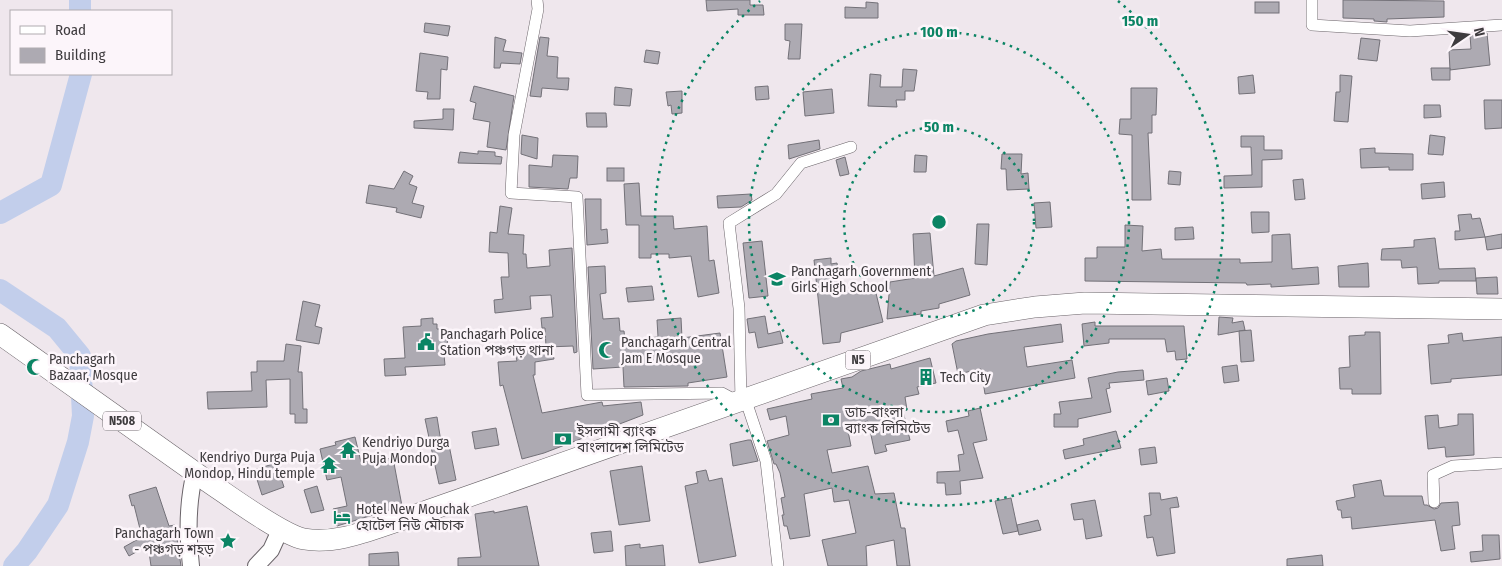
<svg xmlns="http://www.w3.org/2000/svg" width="1502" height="566" font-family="'Fira Sans Condensed','Noto Sans Bengali',sans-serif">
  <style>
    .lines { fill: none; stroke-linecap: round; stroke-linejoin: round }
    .river { stroke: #c2ceeb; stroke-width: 22 }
    .building { fill: #adaab2; stroke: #737178 }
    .street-casing { stroke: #6a6469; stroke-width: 12 }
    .secondary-casing { stroke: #6a6469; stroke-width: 18 }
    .highway-casing { stroke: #6a6469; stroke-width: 22 }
    .street { stroke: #fff; stroke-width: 11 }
    .secondary { stroke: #fff; stroke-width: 16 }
    .highway { stroke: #fff; stroke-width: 21 }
    .ring { fill: none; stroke: #0b8464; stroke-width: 2.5; stroke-dasharray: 2.5 5 }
    .labels { text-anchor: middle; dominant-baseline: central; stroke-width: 5; stroke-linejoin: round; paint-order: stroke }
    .shield { fill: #fcf5fa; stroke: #777376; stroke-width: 1 }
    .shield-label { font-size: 12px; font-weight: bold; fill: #3e3b3e }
    .poi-label { font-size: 14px; fill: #3e3b3e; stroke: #fcf5fa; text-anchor: start }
    .centre { fill: #0b8464; stroke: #fcf5fa; stroke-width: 2.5 }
    .ring-label { font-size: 15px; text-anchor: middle; font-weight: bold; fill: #0b8464; stroke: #fcf5fa; stroke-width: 5; stroke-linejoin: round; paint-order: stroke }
  </style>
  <rect width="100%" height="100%" fill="#efe7ed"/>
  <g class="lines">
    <g class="river">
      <path d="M80,0v11"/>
      <path d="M0,213l51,-28 30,-111"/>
      <path d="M0,290l57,38 23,28 3,60 -5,26 -20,63 -31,46 -13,15"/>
    </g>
  </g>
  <g class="building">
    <path d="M706,0h44v5h13l1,10h-26v-6l-31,2z"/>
    <path d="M1343,0l101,1v16l-57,2v3l-13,-1v-2l-31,-1z"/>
    <path d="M866,2l12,1v15h-33v-11l21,1z"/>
    <rect x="1255" y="2" width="24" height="11"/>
    <path d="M425,23l25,3 -2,10 -24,-4z"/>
    <path d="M785,24h17l-2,35h-12l2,-18 -5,-1z"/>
    <path d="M1487,33l3,32 -40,5 -1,-20 22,-1 -1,-14z"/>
    <path d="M495,37l11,3 -3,11 19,2 -2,11 -19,-1 -1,5h-6z"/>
    <path d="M540,37l9,1 -2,18 11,1 -1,21h12l-1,12 -26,-2 -1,9 -11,-1z"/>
    <path d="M1361,38l19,2 -3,21 -19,-2z"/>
    <path d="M646,50l14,2 -2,12 -14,-2z"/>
    <path d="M420,53l28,4 -1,13 -6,-1 -1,30h-13l1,-7 -12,-1z"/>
    <path d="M1431,68h19v12h-18z"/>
    <path d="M903,69l14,1 -3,21h-9v9h-9l1,7 -29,-1 2,-32 11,1 -1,12h22z"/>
    <path d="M1253,75l2,18 -16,1 -1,-17z"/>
    <path d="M1340,75l12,1 -4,46 -14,-1 2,-29h4z"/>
    <path d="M474,86l40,10 -8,54 -19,-3 3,-25 -17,-3 3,-16 -6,-2z"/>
    <path d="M768,86l1,13 -13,1 -1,-13z"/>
    <path d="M615,87l17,2 -2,17 -16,-1z"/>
    <path d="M1131,88h26l-1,27h-4v18h-4l3,67h-19v-65l-13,-1 1,-15h11z"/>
    <path d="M832,89l2,24 -29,3 -2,-24z"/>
    <path d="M682,91v22l-10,1 -1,-9 -3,1 -2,-14z"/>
    <path d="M1484,100h18v28l-17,1z"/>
    <path d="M1424,105h16l1,12 -17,1z"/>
    <path d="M443,109h11l-1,21 -39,-2v-7l29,-2z"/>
    <path d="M586,113h20l1,14h-20z"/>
    <path d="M522,135l16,3 -1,21 -16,-5z"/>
    <path d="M1430,135l15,2 -2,18 -15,-1z"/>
    <path d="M1241,136h23v14h18v9l-20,1v27l-38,1v-12l28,-1 -1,-28h-10z"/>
    <path d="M819,140l1,9 -31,10 -1,-14z"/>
    <path d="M1375,148v5l38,1v16h-24v-3l-28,1 -1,-19z"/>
    <path d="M478,151l17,1v4l7,1 -1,7 -43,-1 2,-11 18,2z"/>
    <path d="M1002,154h20l-1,20 7,-1 1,16 -22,1 -1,-21h-5z"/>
    <path d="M553,155l25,1 -1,22h-7l-2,11 -39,-2v-22l23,2z"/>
    <path d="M915,155l12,1 -1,16h-12z"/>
    <path d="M845,157l4,17 -9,2 -4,-16z"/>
    <rect x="607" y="168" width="17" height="13"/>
    <path d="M404,171l9,5 -4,8 8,3 -5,16 12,3 -3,12 -25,-6 1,-4 -31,-5 3,-18 25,4z"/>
    <path d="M1169,171l12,1 -1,13 -12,-1z"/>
    <path d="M1303,179l2,20 -10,1 -2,-20z"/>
    <path d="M1444,182l1,15 -23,2 -1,-15z"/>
    <path d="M639,183l2,33h32l1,13 33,-3 2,35 5,-1 5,33 -21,4 -7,-41 -22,2v-4h-18v4h-12v-33h-13l-2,-41z"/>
    <path d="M751,194l1,6 -11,7 -23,1 -1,-12z"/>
    <path d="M585,199h16v31l6,-1 1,14 -21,2z"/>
    <path d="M1050,202l2,25 -16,1 -2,-25z"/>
    <path d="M500,206l12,2 -4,26 16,1 -1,19h3l1,14 23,-2 -1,-16 23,-2 5,104 -3,1 -1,-7 -27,1 -1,-19h-3l-1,-10 12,-1 -2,-22 -21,1 1,13 -36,4 -1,-13 9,-1 -2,-22h8l-1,-24 -19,-1 1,-20 7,1z"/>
    <path d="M1251,212h18v20l-17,1z"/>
    <path d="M1471,214l1,5 8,-1 5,19 17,-3v14l-15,2 -2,-13 -30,3v-9h5l-2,-16z"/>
    <path d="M977,224h12l-2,41 -12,-1z"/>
    <path d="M1125,225l18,1 -1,25 19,-2 1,10h78v4l32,-1v-27l18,-1 2,35 26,-2 1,17 -48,3v-3l-24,1 -1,-2 -161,-2v-23h12v-11h28z"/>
    <path d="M1193,227l1,12 -19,1v-12z"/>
    <path d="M930,233l4,43 29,-8 7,27 -31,9v4l-18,3v3l-34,5 3,-37 25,-4 -2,-44z"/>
    <path d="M1435,238l4,31 36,-1 1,13h-37v2l-21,1 -1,-17 -15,1 -1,-8h-20l1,-11 32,-2v-7z"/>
    <path d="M762,241l6,55 -19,2 -6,-55z"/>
    <path d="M831,258v6l6,-1 4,29 33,-7 9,37 -42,11 -1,9 -17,2 -9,-84z"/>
    <path d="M1368,263l1,24h-30l-1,-21z"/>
    <path d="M605,266l1,27 -6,1 3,25 16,-1 1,13h4l1,9 33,-3 -1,-17 24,-2 1,20 38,-5 7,44 -39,6v3l-64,1 -1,-20 -30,2 -5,-102z"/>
    <path d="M1497,277l1,17h-21l-1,-16z"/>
    <path d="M652,286l2,14 -26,2 -2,-14z"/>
    <path d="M303,301l17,4 -5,21 7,2 -3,16 -23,-4z"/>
    <path d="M765,316l3,18 12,-3 3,12 -25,5 -3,-16 -6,1 -2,-14z"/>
    <path d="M1219,317l14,1 -1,5 11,-2 2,9 -27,5z"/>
    <path d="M433,318v6h4v5h10l1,26h-4l1,10 -40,2 1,8 -21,1 -1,-17 21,-1 -2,-31 18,-1v-7z"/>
    <path d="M1095,322v4h89l3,33 -11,1 -1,-9 -8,1 -2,-13h-56v4l-25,3 -2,-22z"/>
    <path d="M1061,324l2,18 -39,5 3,20 45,-7 3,18 -90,16 -4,-25 -23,5 -6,-30 4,-3 32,-7z"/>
    <path d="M1251,330l3,31 -13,1 -2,-31z"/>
    <path d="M1365,332h15l1,62h-29v-5h-12l-1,-21 11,-1 -1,-31 16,-1z"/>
    <path d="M1462,333l1,8 39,-4v38l-51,4v3l-20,2 -3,-39 21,-2 -1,-8z"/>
    <path d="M286,344l15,2 -3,26h4l1,37h4v14h-12v-9h-5v-35l-24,1 1,27 -59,2 -1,-17 45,-1 -1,-19h6v-11h27z"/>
    <path d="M552,349l2,10 -19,3v13h-2l9,38 60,-11 1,4 38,-4 2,13 -99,38 -22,6 -19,-74 -3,1 -2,-24 19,-1 -2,-9z"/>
    <path d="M930,358l6,25 -19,4 2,7 -14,3 2,13 -4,1 7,29 -25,5 2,6 -12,3 -7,-33 -21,5 4,20 -24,4 5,23 36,-7 7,28 19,-1 7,35h4l5,38h-13l-3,-26 -28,6 1,20h-39l-6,-26 34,-7 -7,-33 -15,2 -2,-14 -28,6 6,42 -20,3 -3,-13h-3l-2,-11h2l-3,-17 4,-1 -5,-24 -4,-9h-2l-7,-23 22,-6 -3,-19 -16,4 -3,-11 45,-10 -1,-5 32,-6 -2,-9 11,-2 9,-6 29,-7 1,5z"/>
    <path d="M1237,365l2,16 -15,2 -2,-16z"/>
    <path d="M1143,370l1,10 -35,3 1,5 -4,1 5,23 -33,7v8h-24v-13h7l-2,-12 33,-4 -4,-20 30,-6z"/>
    <path d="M1167,378l2,13 -21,4 -2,-14z"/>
    <path d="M980,408l7,32 -14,3 10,35 -23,3 1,13 -15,1 -1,-12h-8v-11l23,-1 -2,-16 6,-1 -6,-24 -10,2 -2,-11 23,-5 -1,-5z"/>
    <path d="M1458,414h15l1,41 -28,2 -1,-10 -17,2 -3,-33 13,-1 1,13 19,-3z"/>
    <path d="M437,417l4,25 7,-2 8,40 -17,4 -14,-65z"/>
    <path d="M496,428l3,17 -24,4 -3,-17z"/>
    <path d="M1116,431l5,17 -56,11 -2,-9 21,-5 -1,-6z"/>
    <path d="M355,437l6,25 32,-4 9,48 -65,20 -4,-17 14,-3 -6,-29 -14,3 -7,-31 16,-4 -1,-3z"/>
    <path d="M748,440h3l7,21 -25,5 -3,-22z"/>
    <path d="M1155,447l2,16 -16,2 -2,-16z"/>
    <path d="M276,463l8,24 -22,8 -8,-25z"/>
    <path d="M642,466l8,55 -31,4 -9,-54z"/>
    <path d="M706,470l3,11 13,-3 14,78 -37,7 -14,-77 13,-3 -2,-11z"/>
    <path d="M1381,480l3,16h38l2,9h3l7,4 4,-1 3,-5 17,-1 2,23 -8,1 3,23 -14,2 -6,-31 -83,9 -1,-12 -9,1 -1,-8h-3l-2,-9 19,-4 -2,-12z"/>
    <path d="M317,486l7,24 -13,3 -7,-23z"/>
    <path d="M156,487l13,39 6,-1 6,41h-30l-2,-14 -3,1 -1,-6 -16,9 -5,-9 18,-10 -8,-32 -2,1 -3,-11z"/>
    <path d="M1149,493h11l1,7 16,-3 2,10 -9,1 5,45 -18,3 -4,-19 -6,1 -3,-22 7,-1z"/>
    <path d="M1011,498l7,33 -15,3 -8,-33z"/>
    <path d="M1095,500l7,36 -16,3 -3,-20 -9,1 -3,-16z"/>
    <path d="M527,506l12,60h-81v-8l23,-1 -6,-43 19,-3v2z"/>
    <path d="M1038,520l3,10 -22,5 -2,-10z"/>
    <path d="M611,531l2,20 -19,2 -3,-20z"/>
    <path d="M1482,535h17l1,24 -29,3 -1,-10 13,-1z"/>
    <path d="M640,544v4l23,-3 2,21h-39l-1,-20z"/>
    <path d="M398,552l1,14h-30v-12z"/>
    <path d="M1322,555l1,11h-36v-7z"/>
  </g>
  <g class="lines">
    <g class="street-casing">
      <g id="street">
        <path d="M537,0l1,9 -24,126 -3,58 66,4 10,198 135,-2 26,14 18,54 12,105"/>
        <path d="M1312,0v25l98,6 92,-6"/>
        <path d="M741,401l-2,-93 -10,-85 47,-29 25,-31 50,-16"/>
        <path d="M1434,502l-1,-27 20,-9 49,-3"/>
      </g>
    </g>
    <g class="secondary-casing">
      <g id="secondary">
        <path d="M191,566c-4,-33 -4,-62 4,-94"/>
        <path d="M256,566l15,-16 10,-22"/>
      </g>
    </g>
    <g class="highway-casing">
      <path id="highway" d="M0,334c69,49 138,98 207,147 21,14 75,54 97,58 35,6 70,-11 103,-21l577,-203 51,-8 50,-4 417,6"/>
    </g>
    <use href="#street" class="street"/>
    <use href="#secondary" class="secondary"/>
    <use href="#highway" class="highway"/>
  </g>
  <g class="ring">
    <circle cx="939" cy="222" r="95"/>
    <circle cx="939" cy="222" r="190"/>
    <path d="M1118 1A284 284 0 1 1 760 1"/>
  </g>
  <defs>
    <g id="university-bare" transform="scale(1.35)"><path d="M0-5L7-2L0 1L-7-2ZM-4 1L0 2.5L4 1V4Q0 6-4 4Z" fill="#0b8464" stroke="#fcf5fa" stroke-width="2.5" paint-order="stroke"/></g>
    <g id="civic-bare" transform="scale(1.35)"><path d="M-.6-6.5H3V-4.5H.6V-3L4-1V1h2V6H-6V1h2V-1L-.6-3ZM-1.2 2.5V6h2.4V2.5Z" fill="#0b8464" stroke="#fcf5fa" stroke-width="2.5" paint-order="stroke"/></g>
    <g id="mosque-bare" transform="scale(1.35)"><path d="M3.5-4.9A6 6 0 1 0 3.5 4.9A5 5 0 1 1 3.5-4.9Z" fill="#0b8464" stroke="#fcf5fa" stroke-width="2.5" paint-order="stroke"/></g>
    <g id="building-bare" transform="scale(1.35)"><path d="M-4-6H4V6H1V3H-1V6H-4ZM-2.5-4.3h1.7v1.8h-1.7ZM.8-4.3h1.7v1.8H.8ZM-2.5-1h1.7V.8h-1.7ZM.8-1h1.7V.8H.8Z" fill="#0b8464" stroke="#fcf5fa" stroke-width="2.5" paint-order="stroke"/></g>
    <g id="bank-bare" transform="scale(1.35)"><path d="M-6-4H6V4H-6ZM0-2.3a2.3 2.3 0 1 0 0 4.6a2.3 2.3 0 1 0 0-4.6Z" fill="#0b8464" stroke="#fcf5fa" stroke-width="2.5" paint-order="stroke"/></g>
    <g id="temple-bare" transform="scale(1.35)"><path d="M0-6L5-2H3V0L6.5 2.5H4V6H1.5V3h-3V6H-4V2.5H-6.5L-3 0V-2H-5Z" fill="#0b8464" stroke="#fcf5fa" stroke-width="2.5" paint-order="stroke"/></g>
    <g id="hotel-bare" transform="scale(1.35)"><path d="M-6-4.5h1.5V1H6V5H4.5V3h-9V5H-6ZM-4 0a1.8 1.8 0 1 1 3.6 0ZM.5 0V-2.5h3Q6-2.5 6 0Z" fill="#0b8464" stroke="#fcf5fa" stroke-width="2.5" paint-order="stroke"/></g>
    <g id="sight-bare" transform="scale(1.35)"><path d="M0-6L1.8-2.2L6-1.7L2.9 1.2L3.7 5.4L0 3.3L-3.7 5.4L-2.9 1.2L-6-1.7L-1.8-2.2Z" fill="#0b8464" stroke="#fcf5fa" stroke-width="2.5" paint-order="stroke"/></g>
  </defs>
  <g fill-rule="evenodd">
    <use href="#university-bare" x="777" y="279"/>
    <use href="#civic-bare" x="426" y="342"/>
    <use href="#mosque-bare" x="607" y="350"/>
    <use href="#mosque-bare" x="35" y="367"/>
    <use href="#building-bare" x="926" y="377"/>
    <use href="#bank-bare" x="831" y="420"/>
    <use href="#bank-bare" x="563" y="439"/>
    <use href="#temple-bare" x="348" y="450"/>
    <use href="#temple-bare" x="329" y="465"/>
    <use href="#hotel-bare" x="342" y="517"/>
    <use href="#sight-bare" x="228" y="541"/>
  </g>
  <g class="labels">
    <g class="shield">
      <rect x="845.5" y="350.5" width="25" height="19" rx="4"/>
      <rect x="103" y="411.5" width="38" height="19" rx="4"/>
    </g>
    <g class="shield-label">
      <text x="858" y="360">N5</text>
      <text x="122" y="421">N508</text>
    </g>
    <g class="poi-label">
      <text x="791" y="271">Panchagarh Government<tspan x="791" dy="16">Girls High School</tspan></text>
      <text x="440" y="334">Panchagarh Police<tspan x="440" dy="16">Station পঞ্চগড় থানা</tspan></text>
      <text x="621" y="342">Panchagarh Central<tspan x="621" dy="16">Jam E Mosque</tspan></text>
      <text x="49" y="359">Panchagarh<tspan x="49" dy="16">Bazaar, Mosque</tspan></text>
      <text x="940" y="377">Tech City</text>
      <text x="845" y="412">ডাচ-বাংলা<tspan x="845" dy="16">ব্যাংক লিমিটেড</tspan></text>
      <text x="577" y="431">ইসলামী ব্যাংক<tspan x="577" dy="16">বাংলাদেশ লিমিটেড</tspan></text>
      <text x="362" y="442">Kendriyo Durga<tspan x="362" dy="16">Puja Mondop</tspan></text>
      <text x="315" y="457" text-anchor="end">Kendriyo Durga Puja<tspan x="315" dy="16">Mondop, Hindu temple</tspan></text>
      <text x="356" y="509">Hotel New Mouchak<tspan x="356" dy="16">হোটেল নিউ মৌচাক</tspan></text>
      <text x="214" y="533" text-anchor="end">Panchagarh Town<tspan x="214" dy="16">- পঞ্চগড় শহড়</tspan></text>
    </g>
  </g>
  <circle cx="939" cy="222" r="8" class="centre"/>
  <g class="ring-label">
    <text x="1140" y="26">150 m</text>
    <text x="939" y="37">100 m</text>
    <text x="939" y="132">50 m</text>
  </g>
  <rect x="10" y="10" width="162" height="65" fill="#fcf5fa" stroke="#b0abaf"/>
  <rect x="20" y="26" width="25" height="8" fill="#ffffff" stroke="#b0abaf"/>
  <text x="55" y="35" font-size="15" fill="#3e3b3e">Road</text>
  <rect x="20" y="48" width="25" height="15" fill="#adaab2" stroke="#b0abaf"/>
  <text x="55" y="60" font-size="15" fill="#3e3b3e">Building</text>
  <g transform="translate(1467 35) rotate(77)" stroke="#fcf5fa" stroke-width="4" paint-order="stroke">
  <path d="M0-4L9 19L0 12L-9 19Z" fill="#3e3b3e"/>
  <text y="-8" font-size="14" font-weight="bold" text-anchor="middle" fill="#3e3b3e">N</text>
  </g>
</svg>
